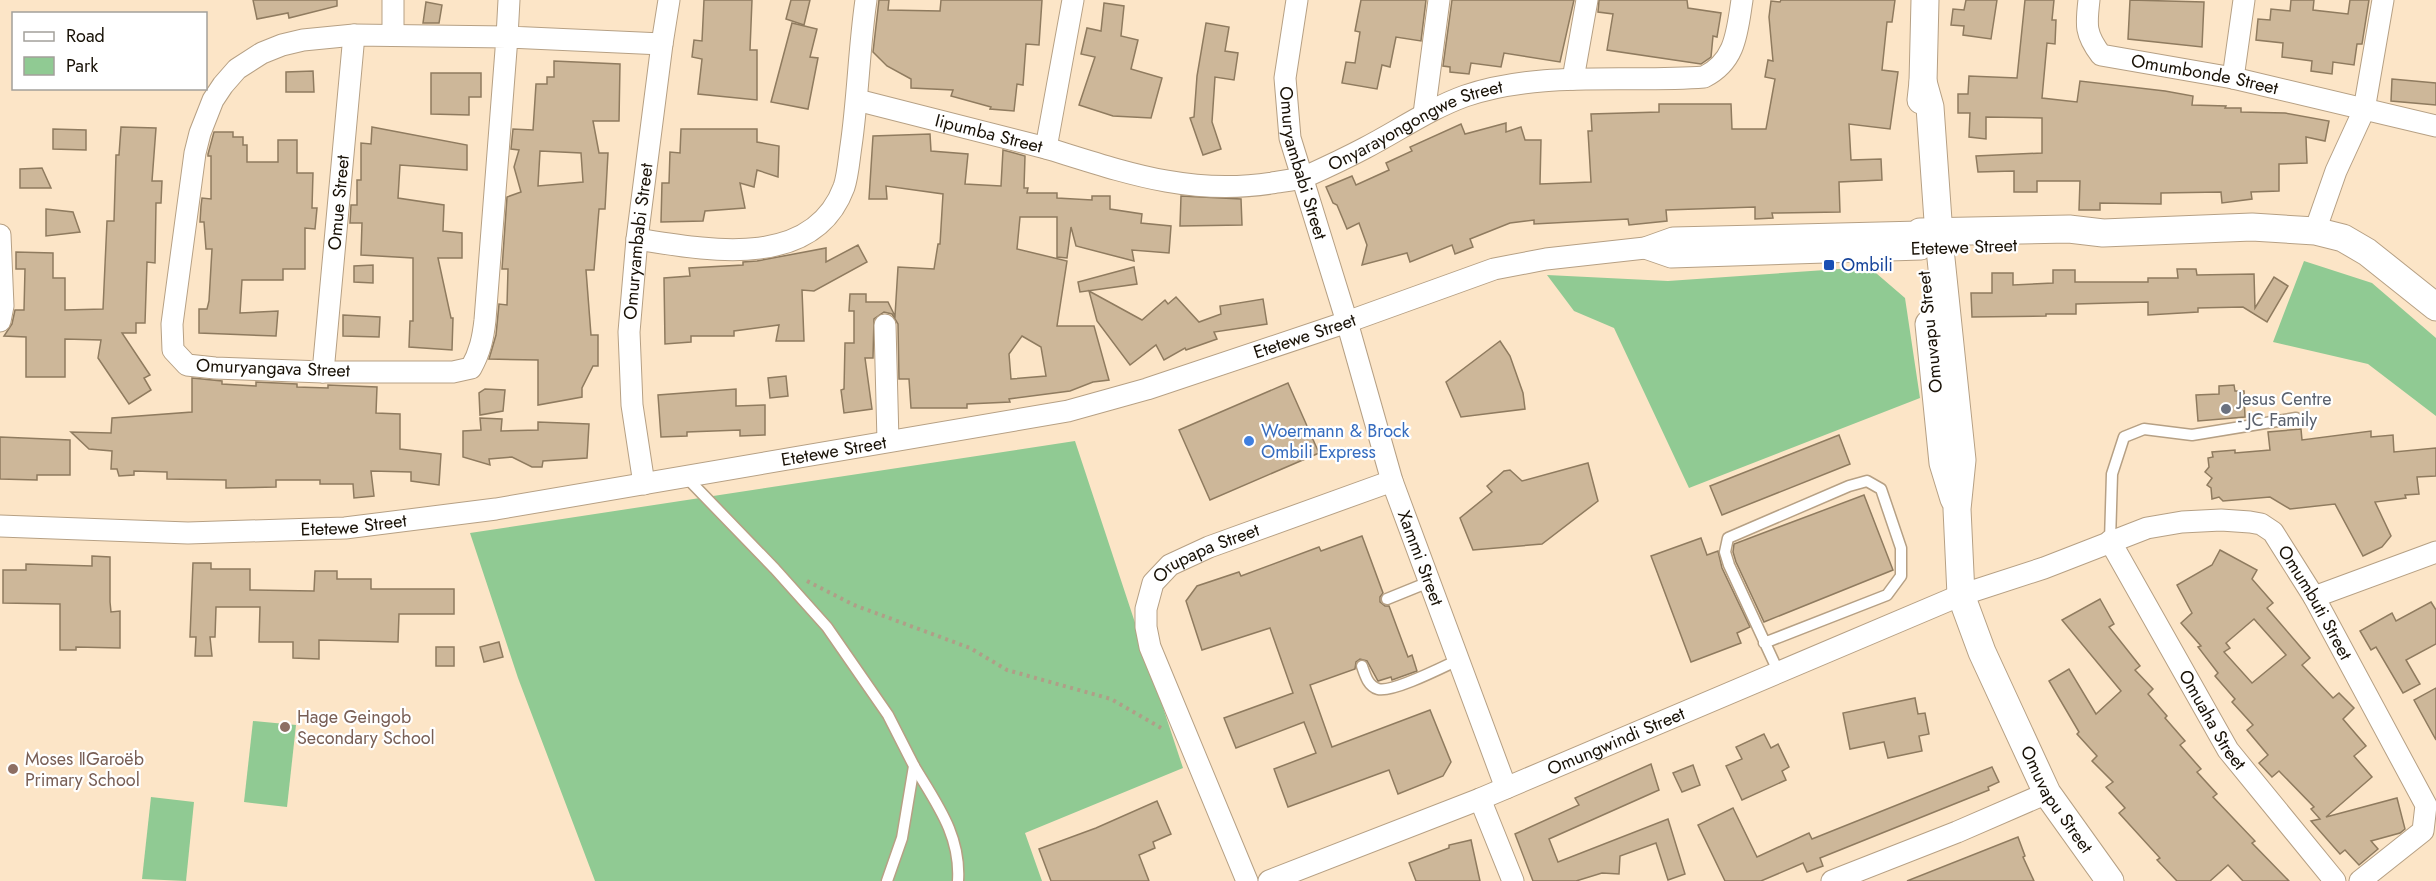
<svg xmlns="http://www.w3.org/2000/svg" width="2436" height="881" font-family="Jost,sans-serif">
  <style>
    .green { fill: #90ca93 }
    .building { fill: #cdb799; stroke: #8f7b5f; stroke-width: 1.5; fill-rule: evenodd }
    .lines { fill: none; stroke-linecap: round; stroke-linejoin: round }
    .service-casing { stroke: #b6a084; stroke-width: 13 }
    .minor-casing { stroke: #b6a084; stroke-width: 23 }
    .tertiary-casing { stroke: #b6a084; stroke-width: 29 }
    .path { stroke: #b09e87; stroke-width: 4; stroke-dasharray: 3 4.5; stroke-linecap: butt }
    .service { stroke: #fff; stroke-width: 10 }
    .minor { stroke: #fff; stroke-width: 21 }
    .tertiary { stroke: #fff; stroke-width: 27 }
    .transit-dot { fill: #1a4fb4; stroke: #fff; stroke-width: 2 }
    .worship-dot { fill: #6b7280; stroke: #fff; stroke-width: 2 }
    .shop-dot { fill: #3f7fe0; stroke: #fff; stroke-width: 2 }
    .education-dot { fill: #8d6e63; stroke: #fff; stroke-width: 2 }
    .labels { text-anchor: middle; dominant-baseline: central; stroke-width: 4.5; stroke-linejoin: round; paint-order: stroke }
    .street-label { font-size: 18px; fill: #181106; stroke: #fff }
    .transit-label { font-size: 18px; fill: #164399; stroke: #fff; text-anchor: start }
    .worship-label { font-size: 18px; fill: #5b616d; stroke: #fff; text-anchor: start }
    .shop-label { font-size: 18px; fill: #366cbe; stroke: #fff; text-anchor: start }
    .education-label { font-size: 18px; fill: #785e54; stroke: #fff; text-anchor: start }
  </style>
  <rect width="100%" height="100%" fill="#fce5c7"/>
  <g class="green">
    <path d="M2304,261l68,22 64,55v78l-68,-52 -95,-22z"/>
    <path d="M1869,267l36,31 15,100 -231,90 -75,-160 -40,-17 -27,-36 121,6z"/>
    <path d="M1075,441l108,327 -158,65 17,48h-447l-77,-203 -48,-145z"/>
    <path d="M253,721l43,4 -9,82 -43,-5z"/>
    <path d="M151,797l43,5 -8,79 -44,-2z"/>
  </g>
  <g class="building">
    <path d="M253,0h84v6l-48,12 -1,-5 -31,6z"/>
    <path d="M704,0h48l-2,50h7v50l-59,-6 4,-35 -10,-2 2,-17 8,1z"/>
    <path d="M791,0h19l-6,25 -18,-6z"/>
    <path d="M879,0h10l-1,10 52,1 1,-11h101l-3,45 -13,-1 -3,41 -6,-1 -3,27 -24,-2 1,-2 -40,-11 2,-6 -42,-2v-9l-24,-13 -14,-14z"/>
    <path d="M1361,0h65l-5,41 -25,-4 -6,30 -8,-2 -5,24 -35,-6 4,-21 9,1 5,-31 -5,-1z"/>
    <path d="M1452,0h122l-14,62 -56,-9 -3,14 -30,-4 -2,11 -19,-2v-5l-7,-1z"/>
    <path d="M1599,0h88l1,8 33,5 -4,24 -4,-1 -2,21 -10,7 -94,-14 6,-36 -15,-2z"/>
    <path d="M1781,0h114l-3,22h-5l-5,48 16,2 -8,57 -41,-5 2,36 30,-1 1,21 -43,2 1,30 -68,1 1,5 -18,1v-12l-89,3 1,11 -38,4 -1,-6 -94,5v-4l-24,3 -40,16 3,8 -18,7 -3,-9 -42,17 -3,-9 -45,12 5,-20 -8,-22 -12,6 -10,-24 -4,-2 -7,-16 26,-11 4,9 33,-15 -3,-7 26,-12 -2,-4 51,-23 4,10 41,-11v9l15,-5 4,13h16l-1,44 51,-2 -3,-51h4l-1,-17 68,-2v-8h72l1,25h34l9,-50 -10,-2 3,-17 5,1 -4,-44 2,-16 9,1z"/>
    <path d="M1966,0h31l-6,39 -28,-4 1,-9 -13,-1 2,-16 11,1z"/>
    <path d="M2025,0h29l-2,20h4l-1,24 -8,-1 -5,55 35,4 3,-21 85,10 28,5 -1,9 34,1 -1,2h16v4l44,1 44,8 -4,20 -19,-4 1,26 -28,1v27l-28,1 1,7 -30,4 -1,-11 -60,1v11l-61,-1v7h-21l1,-29h-43v11h-23v-21l-36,1 -2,-16 66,-3v-35l-56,-1v22l-17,-2 1,-24h-12v-19h10l1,-18 48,2z"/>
    <path d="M2130,0l74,2 -2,45 -74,-8z"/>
    <path d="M2291,0h23l-1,10 35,4 2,-14h19l-7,44h-5l-3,21 -21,-3 -1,12 -21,-3 1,-10 -30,-4 1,-14 -27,-3 2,-21 12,1 1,-11 19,2z"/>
    <path d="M426,2l16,3 -3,18h-16z"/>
    <path d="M1104,3l20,3 -3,30 17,4 -7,29 31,9 -11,40 -38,-2 -34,-11 16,-48 -14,-3 6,-26 14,3z"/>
    <path d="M792,23l25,6 -7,28 8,1 -10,51 -37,-7z"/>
    <path d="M1206,23l23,4 -4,24 13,2 -4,27 -19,-3 -3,45 9,27 -18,6 -13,-37 4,-1 3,-41z"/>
    <path d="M554,61l66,3 -1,57h-26l6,32h9l-3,56h-6l-5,61h-8l5,65h7v31h-5l-11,22v9l-44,8v-45l-49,-1 7,-24 3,-31 8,1 1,-36h-6l5,-72 14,-5 -7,-25 5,-17 -8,-1 2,-20 20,1 3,-46h11v-7h7zM540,151l41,2 2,29 -45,4z"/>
    <path d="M313,71l1,21h-28v-20z"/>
    <path d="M431,73h50v24h-12v18l-38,-1z"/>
    <path d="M2392,79l44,4v22l-45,-4z"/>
    <path d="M121,127l35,1 -4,53h10l-1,22h-5l-1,60 -8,-1 -2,61h-9v10h-14l28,42 -6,3 7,12 -22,14 -31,-46 3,-18 -36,-1v38h-39v-40l-22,-1 8,-12 3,-14h9l1,-41h-9v-17l37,1v25h12v32l38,-1 4,-88h7l2,-66h3z"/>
    <path d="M372,127l95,18v25l-67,-5 -2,33 46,7 -1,26 19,2v25h-24l13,60h2l-1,32 -43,-3 1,-26h3v-63l-52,-3 1,-32h-12l1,-18h6v-25h4v-37l10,1z"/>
    <path d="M53,129l33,1v20l-33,-1z"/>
    <path d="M681,129h76v13l22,4 -1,31 -21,-7 -3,17 -14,-4 5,25 -40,3 -2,10 -42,1 1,-39h7l1,-31 10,1z"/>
    <path d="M214,132h19v5h10v8h4v17h31v-22h19v33h16l-1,35h5l-2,21 -10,-1v41h-22v11h-41l-2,33 38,-2 -2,25 -77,-3v-24h8l2,-8 3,-52h-6l-2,-27h-4l1,-16 1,-8 9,1v-43h-3v-2z"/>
    <path d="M930,134l1,17 37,3 -3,30 36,2 2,-36 22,6 -1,32h4l-1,5h30v5l35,2v-4h18v13l32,5 -1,9 30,3 -2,27 -37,-3 2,11 -58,-15 -5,-19 -4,31 -10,-1v-40h-37l-3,32 50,12 -10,65h37l15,54 -16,2 -23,9 -61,8 1,3 -43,2v4h-56l-2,-29h-10l-1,-55 -6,-10 -8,-2 -10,7 -1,39h-8l7,51 -28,4 -3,-23 3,-1 1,-46h9v-32h-5l1,-17h16v8h22l7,14 3,-49 36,2 4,-25h2l3,-50 -57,-8 1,13h-18l4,-63zM1022,336l19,11 5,29 -35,3 -2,-25z"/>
    <path d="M42,168l9,20h-31v-19z"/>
    <path d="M1181,196l60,3 1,26 -62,1z"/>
    <path d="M46,209l27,3 7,20 -34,4z"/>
    <path d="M858,245l9,17 -53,29 -12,-1 2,51h-28l3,-16 -45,6v5h-43v6l-26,2 -1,-66 26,-2 -1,-8 54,-3v-3l14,-1 69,-13v14z"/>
    <path d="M373,265v18l-19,-1v-16z"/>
    <path d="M1134,267l3,17 -57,8 -2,-10z"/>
    <path d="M2177,269h19l1,6 57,-1 1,34 19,-31 14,9 -21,36 -24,-15 -45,1v4l-50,3v-13l-72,2v10h-30v2l-74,1 -1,-24h21v-20h21v12l40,-2v-13h22v12h73v-4h30z"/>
    <path d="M1089,291l53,29 23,-20 3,4 8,-7 23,25 22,-8 -1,-8 43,-7 4,25 -53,8 3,7 -31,11 -1,-2 -21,12 -8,-15 -26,20 -33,-44z"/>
    <path d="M343,315l37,2 -1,20 -36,-1z"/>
    <path d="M1500,341l10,15 13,37 2,16 -64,8 -15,-35z"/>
    <path d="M786,376l2,20 -18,2 -2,-20z"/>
    <path d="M192,378l30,3v3l34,2v-4l41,2v3l31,1v-3l49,2 -1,26 24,1v35l41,5 -2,31 -28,-4v-9l-40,-1 3,25 -20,2 -1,-14h-33v-4h-44v7l-50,1v-8l-59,-1v-7l-33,-1v4l-15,1 -2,-7h-6l1,-18 -23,-2 -18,-17 40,1 1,-15 80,-6z"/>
    <path d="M1288,383l31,70 -109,47 -31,-70z"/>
    <path d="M2234,385l1,6h9l1,26 -47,4 -2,-26 23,-1v-8z"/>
    <path d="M485,389l20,1 -2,21 -23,4 -1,-22z"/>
    <path d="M736,389v17l29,-1v30l-25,1v-6l-53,2v4l-26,1 -3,-42z"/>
    <path d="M480,418l22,1 -1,12 37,-1v-8l51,2 -2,34 -44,3 -1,6h-10l-20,-10 -23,2 1,6 -27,-8v-26l18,-1z"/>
    <path d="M2301,429l1,11 69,-9v6l22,-2 1,17 42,-4v28l-19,1 2,17 -14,1 1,3 -31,4 16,34 -9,11 -19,9 -28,-52 -45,5 -20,-12 -47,4 -4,-4 -7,2 -1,-11 -4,-3 5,-7 -7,-6 4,-5 -1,-9 5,-1 -1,-5 23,-2v3l35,-3 -2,-18z"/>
    <path d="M1839,435l11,29 -128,51 -12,-29z"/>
    <path d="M0,437l70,3v35h-33v5l-37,-1z"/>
    <path d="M1588,463l10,38 -56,43 -69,6 -13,-32 32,-26 -5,-6 17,-15 6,-1 12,11z"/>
    <path d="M1864,495l29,75 -129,52 -28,-60 -3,-10 1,-8z"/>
    <path d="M1362,536l21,57 -3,4v5l5,4h4l19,51 4,-2 5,16 -25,9 -1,-3 -13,4 -11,-20 -7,-2 -4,3 -1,7 -45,16 22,62 98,-37 21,52 -8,14 -45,18 -9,-24 -101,37 -14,-38 42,-16 -12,-31 -68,26 -12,-30 69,-25 -23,-65 -68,22 -16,-49 11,-15 42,-14 2,4 78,-29 2,4z"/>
    <path d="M1701,538l6,17 11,-4 4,17 28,59 -13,6 4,10 -50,19 -40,-106z"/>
    <path d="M2220,550l37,20 -5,9 21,24 -6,5 43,50 -8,7 31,33 6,-5 15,15 -11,11 23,27 -12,10 18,21 -46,40 71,-19 8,31 -5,4 -29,8 7,8 -19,16 -14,-15 -5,4 -29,-33 9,-2 -9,-10 3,-2 -35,-36 -7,6 -13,-14 9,-8 -21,-25 6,-5 -21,-23 3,-3 -20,-23 3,-3 -20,-26 3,-1 -20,-23 11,-10 -15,-28 35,-20zM2254,619l32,36 -34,28 -28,-31 6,-4 -4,-5z"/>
    <path d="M92,556l18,1v45l1,10 9,-1v37l-44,-1v3h-16v-46l-57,-1v-33h23v-6l66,2z"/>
    <path d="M193,563h18v6h39v21l64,1 1,-20h22v8h34v10h83v25h-55l-1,28 -79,-2v19l-26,-1v-16h-34l1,-35h-44l-1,30h-5l2,19h-17l1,-19h-6z"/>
    <path d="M2100,599l14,25 -5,3 31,39 -5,4 18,19 -5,5 19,22 -2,2 20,23 -5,4 21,24 -4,3 20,22 -4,3 42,44 -3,2 37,38h-46l-15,-16 -18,16h-33l-20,-21 3,-2 -41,-45 6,-5 -19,-21 7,-5 -21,-21 5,-5 -20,-22 2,-2 -30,-51 20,-12 27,45 25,-23 -59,-71z"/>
    <path d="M2431,602l5,8v34l-30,16 14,24 -17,9 -27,-46 -5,3 -11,-19 32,-18 4,8z"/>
    <path d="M499,642l4,15 -19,5 -4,-15z"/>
    <rect x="436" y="647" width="18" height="19"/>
    <path d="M2436,688v52l-22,-40z"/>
    <path d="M1915,698l3,16 7,-1 4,21 -10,2 3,15 -34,7 -4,-16 -34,7 -7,-36z"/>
    <path d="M1764,734l7,14 7,-4 11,23 -7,4 4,9 -44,20 -16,-34 16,-7 -6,-12z"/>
    <path d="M1651,764l8,26 -110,49 9,23 110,-43 17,55 -17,6 -12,-37 -36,13 -1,18 -17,-1 -26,8h-43l-18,-47 64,-29 -4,-7z"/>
    <path d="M1693,765l7,20 -18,7 -9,-19z"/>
    <path d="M1992,767l7,15 -11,5 1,3 -169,68 3,8 -16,6 -4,-9 -42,18h-36l-27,-56 35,-17 24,49 52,-24 3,6z"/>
    <path d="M1157,801l14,33 -18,8 2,6 -16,7 10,26h-98l-12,-32 57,-21z"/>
    <path d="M2018,837l7,19 -2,1 11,24h-127z"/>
    <path d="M1471,840l9,41h-64l-7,-18 40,-15v-3z"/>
  </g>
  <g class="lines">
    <g class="service-casing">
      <g id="service">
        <path d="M686,477l89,92 52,58 61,88 26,51 -12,72 -15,43"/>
        <path d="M2110,541l2,-67 12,-37 20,-8 48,6 104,-17"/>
        <path d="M1387,599l42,-17"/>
        <path d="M1764,643l123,-48 14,-19v-28l-20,-59 -14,-8 -18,5 -121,52 -3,14 4,13 49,106"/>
        <path d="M1362,666c3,9 6,20 16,23 14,4 65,-22 80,-29"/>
        <path d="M914,766c22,37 47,69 44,115"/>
      </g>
    </g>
    <g class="minor-casing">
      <g id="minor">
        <path d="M509,0l-2,37 -22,283c-2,18 -5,32 -14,48l-18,4h-130l-108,-4 -28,-3 -14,-15 -1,-26 23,-171 5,-20 13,-33 10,-15 14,-16 25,-16 20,-8 21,-5 51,-5 153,2 155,7"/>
        <path id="s1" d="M1297,0l-12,78 5,60 57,184 45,159 114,307"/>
        <path id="s2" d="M2089,0c-3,25 -4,34 12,55l132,23 203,48"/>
        <path d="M393,35v-35"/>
        <path d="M2233,78l11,-78"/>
        <path d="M1573,79l14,-79"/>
        <path id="s3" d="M857,100l189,48 27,-148"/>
        <path d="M1424,114l15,-114"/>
        <path id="s4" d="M1046,148c78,24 143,48 226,35 11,-2 25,-3 35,-7 20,-9 39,-18 58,-28 33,-17 64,-39 100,-52 77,-26 161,-13 239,-19 32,-16 33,-45 38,-77"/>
        <path d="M2315,231l21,-60 28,-61 19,-110"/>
        <path d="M0,235l3,71 -3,15"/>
        <path d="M637,239c69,11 176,32 207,-52 4,-12 5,-28 7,-41 7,-48 8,-98 15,-146"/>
        <path d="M1645,248l26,9 250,-8"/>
        <path d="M885,325l3,116"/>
        <path id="s5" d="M323,372l31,-337"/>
        <path id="s6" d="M644,484l-12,-79 -3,-73 8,-93 25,-195 7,-44"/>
        <path id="s7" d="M0,526l188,7 157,-5 151,-19 572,-98 79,-22 200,-67 147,-53 52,-10 99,-11 28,-10 247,-6"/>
        <path id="s8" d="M2110,541l118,209 107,131"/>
        <path d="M2314,597l122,-45"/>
        <path d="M1480,799l33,82"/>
        <path id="s9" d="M1247,881l-97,-234 -4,-20v-18l7,-26 17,-18 39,-18 183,-66"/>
        <path id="s10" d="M1269,881l211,-82 481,-204 83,-27 103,-40 35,-6 39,-2 29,2 11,2 12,8 41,65 112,208 -3,26 -63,50"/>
        <path d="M1832,881l125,-49 90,-39"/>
      </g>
    </g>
    <g class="tertiary-casing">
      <g id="tertiary">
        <path id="s11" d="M1923,82l7,25 10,142 22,211 -5,49 4,86 21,57 65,141 63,88"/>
        <path d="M1921,100l2,-18 2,-82"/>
        <path d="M1920,232l149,-3 34,4 149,-6 63,4 28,7 24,14 69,55"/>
        <path d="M1929,324l14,139 11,36"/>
      </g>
    </g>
    <path class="path" d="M807,581l47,24 116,43 37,22 104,29 50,29"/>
    <use href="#service" class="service"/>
    <use href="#minor" class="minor"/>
    <use href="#tertiary" class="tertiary"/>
  </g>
  <rect class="transit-dot" x="1823" y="259" width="12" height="12" rx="3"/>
  <circle class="worship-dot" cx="2226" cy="409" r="6"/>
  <circle class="shop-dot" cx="1249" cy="441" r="6"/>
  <g class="education-dot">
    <circle cx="285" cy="727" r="6"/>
    <circle cx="13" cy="769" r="6"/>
  </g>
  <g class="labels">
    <g class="street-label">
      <text stroke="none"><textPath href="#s2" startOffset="164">Omumbonde Street</textPath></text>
      <text stroke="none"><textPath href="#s4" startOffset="387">Onyarayongongwe Street</textPath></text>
      <text stroke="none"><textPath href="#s3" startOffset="136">Iipumba Street</textPath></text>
      <text stroke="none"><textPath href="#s1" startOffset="166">Omuryambabi Street</textPath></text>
      <text stroke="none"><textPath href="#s5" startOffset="170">Omue Street</textPath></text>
      <text stroke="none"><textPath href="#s6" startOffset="244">Omuryambabi Street</textPath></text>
      <text transform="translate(1964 247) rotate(-2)">Etetewe Street</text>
      <text transform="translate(1930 332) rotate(-96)">Omuvapu Street</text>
      <text stroke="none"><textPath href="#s7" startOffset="1326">Etetewe Street</textPath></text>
      <text transform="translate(273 368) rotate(2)">Omuryangava Street</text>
      <text stroke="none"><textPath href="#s7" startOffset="840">Etetewe Street</textPath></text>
      <text stroke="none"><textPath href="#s7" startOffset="354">Etetewe Street</textPath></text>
      <text stroke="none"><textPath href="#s9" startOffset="381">Orupapa Street</textPath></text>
      <text stroke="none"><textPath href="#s1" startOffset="579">Xammi Street</textPath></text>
      <text stroke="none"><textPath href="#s10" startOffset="1158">Omumbuti Street</textPath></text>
      <text stroke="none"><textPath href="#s8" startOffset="206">Omuaha Street</textPath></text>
      <text stroke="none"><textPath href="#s10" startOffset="374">Omungwindi Street</textPath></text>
      <text stroke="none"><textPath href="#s11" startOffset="742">Omuvapu Street</textPath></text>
    </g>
    <g class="transit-label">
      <text x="1841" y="265">Ombili</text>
    </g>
    <g class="worship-label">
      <text x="2238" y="399">Jesus Centre<tspan x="2238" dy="21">- JC Family</tspan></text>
    </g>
    <g class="shop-label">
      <text x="1261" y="431">Woermann &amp; Brock<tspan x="1261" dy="21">Ombili Express</tspan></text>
    </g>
    <g class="education-label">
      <text x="297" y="717">Hage Geingob<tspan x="297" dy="21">Secondary School</tspan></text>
      <text x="25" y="759">Moses ǁGaroëb<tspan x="25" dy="21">Primary School</tspan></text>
    </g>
  </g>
  <rect x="12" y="12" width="195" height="78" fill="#ffffff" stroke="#a3a09b" stroke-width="1.5"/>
  <rect x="24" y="32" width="30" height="9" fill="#ffffff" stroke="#a3a09b" stroke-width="1.5"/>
  <text x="66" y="42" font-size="18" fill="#181106">Road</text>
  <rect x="24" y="57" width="30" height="18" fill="#90ca93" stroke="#a3a09b" stroke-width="1.5"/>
  <text x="66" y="72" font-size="18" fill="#181106">Park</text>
</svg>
